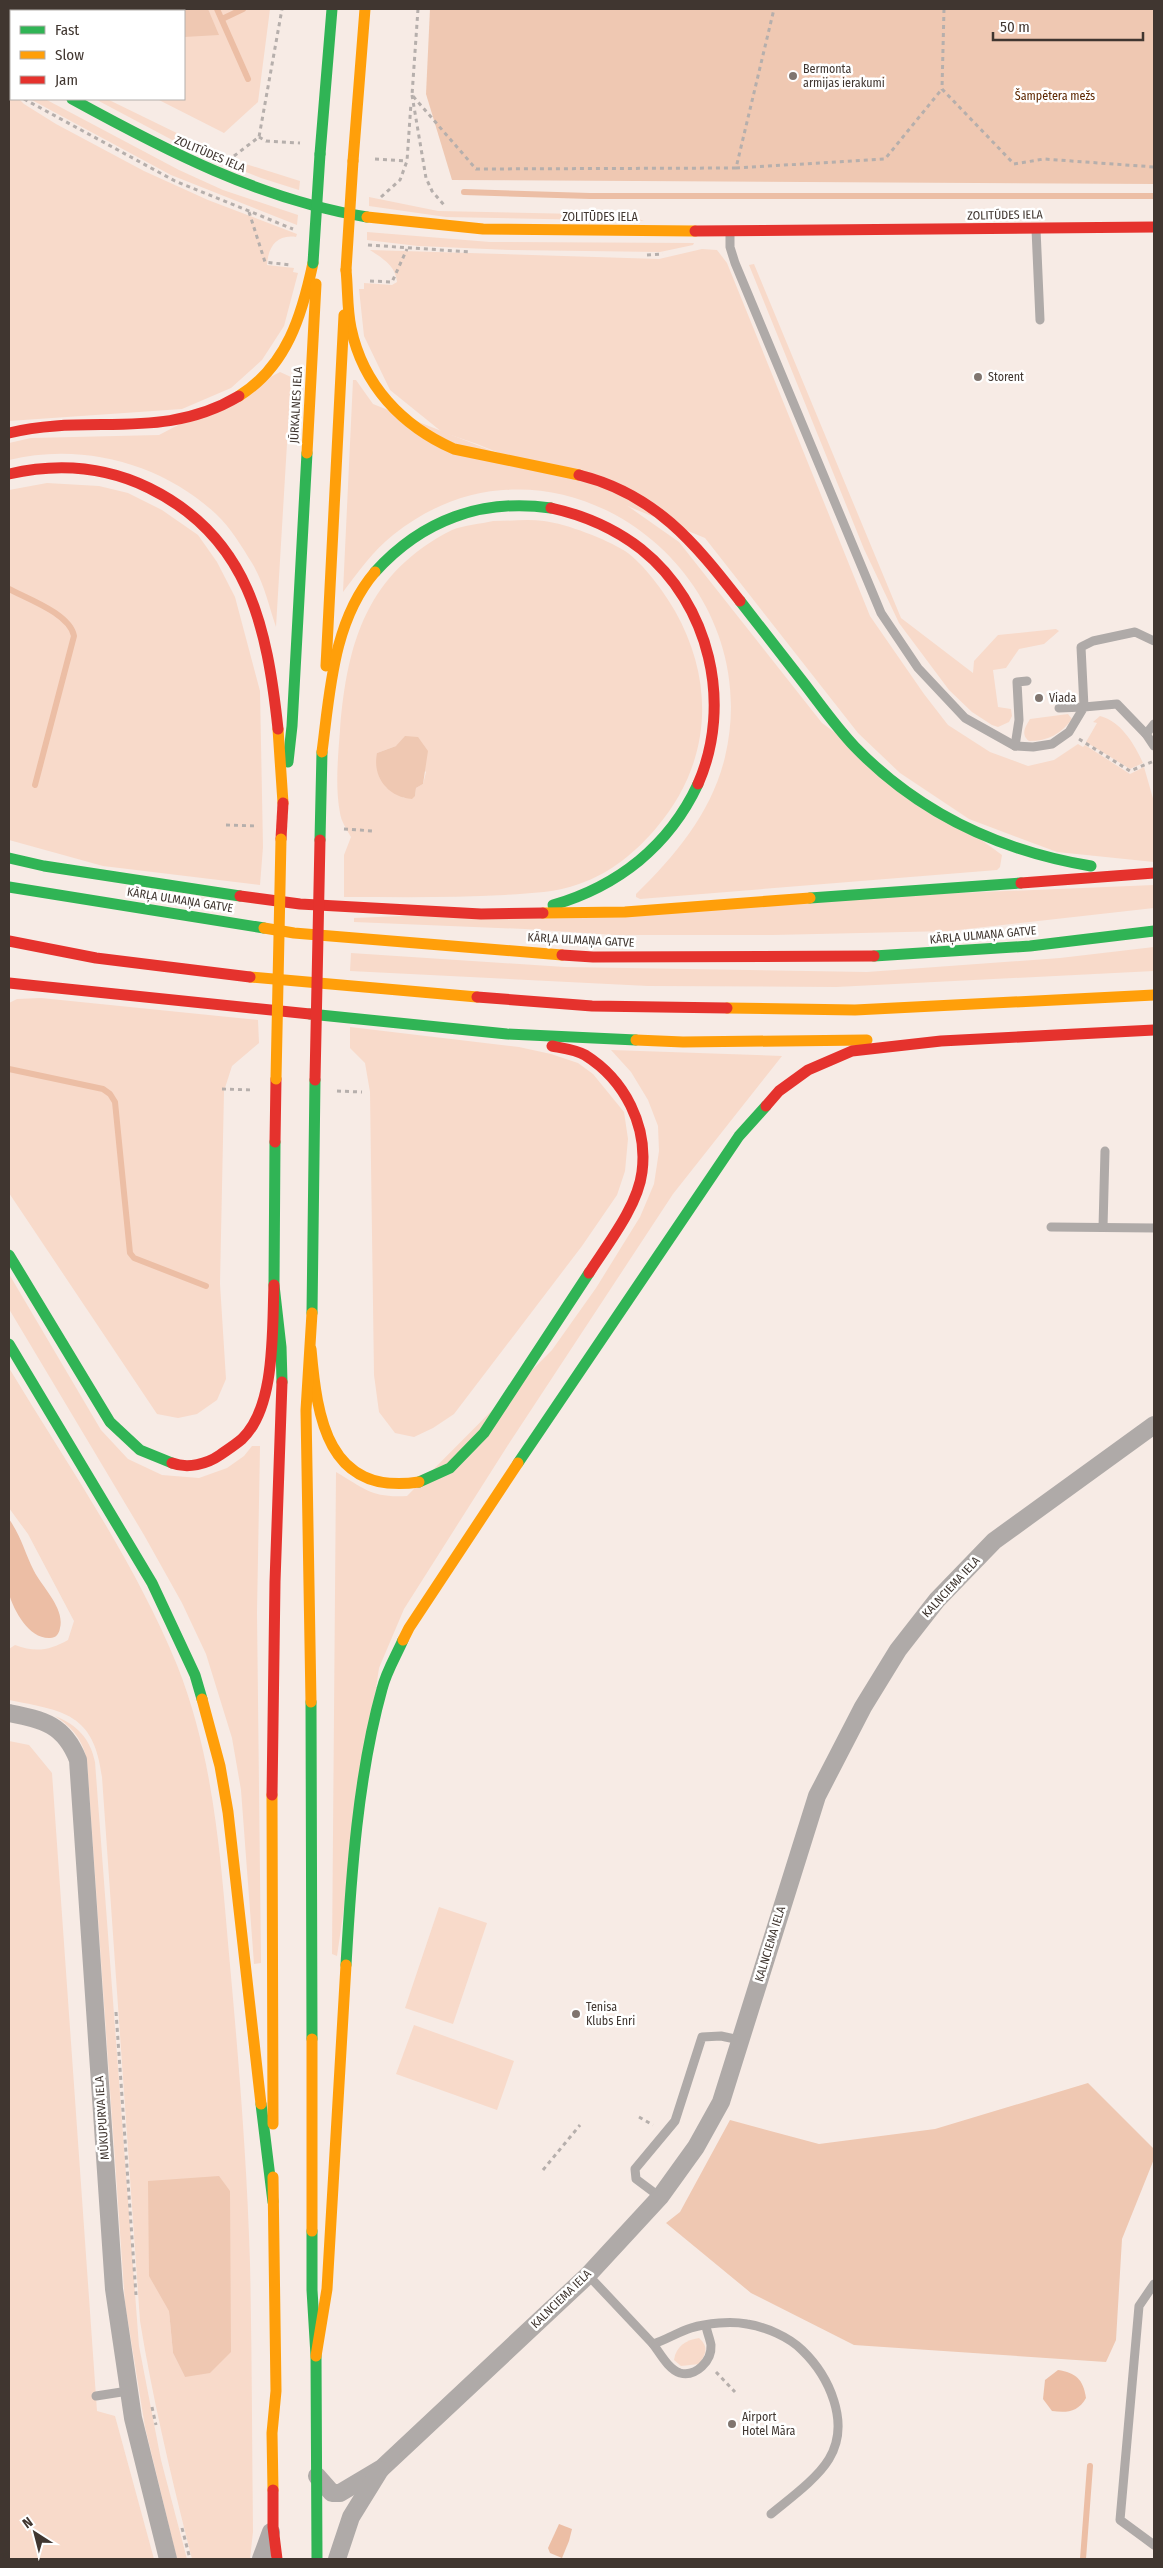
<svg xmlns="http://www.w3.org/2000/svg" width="1163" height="2568" font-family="'Fira Sans Condensed',sans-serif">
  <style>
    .green { fill: #f8daca; fill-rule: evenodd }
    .forest { fill: #efc8b2 }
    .water { fill: #ecbea5 }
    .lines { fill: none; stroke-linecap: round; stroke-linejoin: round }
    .stream { stroke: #ecbea5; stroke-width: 6 }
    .path { stroke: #b6afac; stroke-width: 3; stroke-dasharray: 4 4; stroke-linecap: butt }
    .lane { stroke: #afaaa8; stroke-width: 9 }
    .street { stroke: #afaaa8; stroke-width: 18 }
    .fast { stroke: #30b455; stroke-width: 11 }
    .slow { stroke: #ff9f0a; stroke-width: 11 }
    .jam { stroke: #e5322d; stroke-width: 11 }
    .fast-bridge { stroke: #30b455; stroke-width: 11 }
    .slow-bridge { stroke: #ff9f0a; stroke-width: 11 }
    .jam-bridge { stroke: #e5322d; stroke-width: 11 }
    .poi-dot { fill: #80756f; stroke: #fff; stroke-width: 2 }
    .labels { text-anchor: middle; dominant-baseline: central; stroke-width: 5; stroke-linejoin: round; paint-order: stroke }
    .poi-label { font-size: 12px; fill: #403630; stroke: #fff; text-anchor: start }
    .park-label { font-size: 12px; fill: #5d2700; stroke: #fff }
    .street-label { font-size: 12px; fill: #403630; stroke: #fff }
  </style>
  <rect width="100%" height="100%" fill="#f7ebe5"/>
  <g class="green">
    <path d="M9,9h261l-12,93 -34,31 -67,-34h27v-88h-173v27h-2z"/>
    <path d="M9,87l2,3v9h8l5,5 32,20 88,47 64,29 89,34 -1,3c-20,-3 -28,11 -29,28l27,3 -1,4 5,1 -14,53 -22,34 -31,28 -49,21 -173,12z"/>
    <path d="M30,99h15l134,71 44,20 75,25 -1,10 -126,-50z"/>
    <path d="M95,99h12l123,60 70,22 -1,9 -38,-12 -68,-27z"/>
    <path d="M369,197l69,14 190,4 16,6 -198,-4 -77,-11z"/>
    <path d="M367,232l123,10 204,1 -1,2 -33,7 -149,-2 -93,-4 -51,-6z"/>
    <path d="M702,249l15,1 10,13 143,353 54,78 24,31 42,27 38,14 26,-6 24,-16 5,3 2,-2 45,29 14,-7 10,35v60l-97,-10 -88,-33 -69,-46 -42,-40 -153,-195 -228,-94 -35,-12 -52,-42 -26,-54 -5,-47h5v-6l28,2 5,-3c-1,-16 -15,-24 -27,-32l289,9z"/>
    <path d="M754,264l147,354 72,55 1,-12 24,-26 58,-6 3,2 -15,13 -25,5 -13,19 -13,2 5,37 13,2 1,7 -3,6 -11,5 -6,-2 -20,-13 -23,-22 -50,-67 -35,-74 -115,-284z"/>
    <path d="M280,372l11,5 -15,250c-7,-21 -12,-44 -24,-64 -10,-16 -21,-35 -36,-49 -54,-51 -135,-72 -207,-54v-17l22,-5 128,-3z"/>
    <path d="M353,380h3l17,24 249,98 57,40 143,181 180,132 -2,12 -3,3 -357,29 -4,-2v-3c39,-38 76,-82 89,-137 45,-190 -174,-349 -332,-222 -20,16 -35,37 -50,57z"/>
    <path d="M47,483l52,3 29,7 34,17 36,25 19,27 18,35 25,94 3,156 -3,38 -157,-19 -94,-26v-350z"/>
    <path d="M493,521c17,0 35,-2 51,0 23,3 62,18 81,30 19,13 39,41 50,60 41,73 36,152 -18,216 -21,25 -46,46 -78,57 -23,9 -50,9 -74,11 -54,3 -107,2 -161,2v-42l7,-18c-4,-7 -10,-16 -11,-24 -5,-26 -2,-56 0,-83 7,-88 27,-157 112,-200 12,-5 29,-6 41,-9zM396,746l30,26 -3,12 -7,4 -1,8 -11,2 -18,-11 -9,-34z"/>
    <path d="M1068,714l4,5c-11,15 -24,22 -43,22 -9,-7 -3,-15 1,-22z"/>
    <path d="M1100,716c21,5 35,29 43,47l-13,6 -44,-27 11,-19 -4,-1z"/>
    <path d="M1154,885v23l-205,23 -176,4h-158l-90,-6 -171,-7v-4z"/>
    <path d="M1154,947v24l-318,16 -188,-1 -298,-15 1,-18 214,14 302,5 193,-14z"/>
    <path d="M41,998l217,22 1,23 -27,23 -8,25 -4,193 6,95 -9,21 -20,14 -19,4 -21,-4 -148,-221v-190l8,-4z"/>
    <path d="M350,1027l169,20 32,7 27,9 15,11 31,38 4,27 -3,32 -8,24 -35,51 -128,168 -21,14 -19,9 -19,-4 -16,-21 -5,-37 -4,-283 -5,-29 -15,-15z"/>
    <path d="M611,1050l171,6 -109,138 -165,251 -104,164 -25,59 -42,288 -5,-2 4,-482c29,17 36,26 71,24l145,-146 44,-62 44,-71 14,-33 5,-33 -1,-25 -10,-26 -17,-28z"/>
    <path d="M9,1274l92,156 27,29 34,16 37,3 28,-10 17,-12 8,-10h8l-3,167 4,350 -7,1 -13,-174 -9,-52 -26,-84 -24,-51 -38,-68 -135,-226z"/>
    <path d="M9,1368c58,96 125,192 168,297 38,95 44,199 53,300 9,99 17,198 20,298 2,90 2,179 3,269l-3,27h-58c-20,-79 -39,-158 -52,-238l-38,-544c-8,-64 -38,-66 -93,-77v-51l6,-4c21,8 35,5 53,-5l6,-19 -46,-87 -19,-26zM169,2311l16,66 -12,-24z"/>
    <path d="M55,1716c22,9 35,22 40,46l44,584 22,114 26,99h-10l-32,-132 -20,-124 -38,-542c-4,-21 -14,-33 -32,-45z"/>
    <path d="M9,1741l20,4 23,28 45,638 18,5 39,143h-145z"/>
    <path d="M439,1907l48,16 -34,101 -48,-16z"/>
    <path d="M414,2025l100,36 -17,49 -101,-36z"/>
    <path d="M699,2338c10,9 7,16 0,26l-18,2 -7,-6c2,-14 12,-20 25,-22z"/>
  </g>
  <g class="forest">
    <path d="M32,9h176l11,26 -35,2v-26h-150z"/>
    <path d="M430,9h724v175l-702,-4 -26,-86z"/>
    <path d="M405,736l13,1 10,14 -5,33 -7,4 -1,8 -3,3c-24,-2 -40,-22 -35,-46l19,-7z"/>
    <path d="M1088,2083l66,66v10l-32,80 -6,101 -10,22 -252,-17 -103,-52 -85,-70 14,-11 50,-92 89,24 116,-15z"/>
    <path d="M219,2176l11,15 1,161 -21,21 -25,4 -12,-24 -4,-42 -20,-35 -1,-95z"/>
  </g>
  <g class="water">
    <path d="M9,1519c13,19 15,32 25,52 8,16 31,37 26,57 -1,6 -4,10 -10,10 -21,1 -36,-27 -41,-44z"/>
    <path d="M1058,2370c18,3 25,9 28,28 -8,14 -19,15 -34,13l-9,-12 2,-19z"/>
    <path d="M559,2524l13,5 -3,12 -7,17 -12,-5 -2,-5z"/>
  </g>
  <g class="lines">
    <g class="stream">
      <path d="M217,9l31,70"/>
      <path d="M222,19l21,-10"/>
      <path d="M464,192l126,4h564"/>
      <path d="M9,589c19,10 61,25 65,47l-39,149"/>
      <path d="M9,1069l94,20 7,5 5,8 15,151 4,5 72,28"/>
      <path d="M1083,2559l7,-93"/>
    </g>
    <g class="path">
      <path d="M418,9l-6,86 64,74 260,-1 38,-159"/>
      <path d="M944,9l-2,80 72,75 30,-5 110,8"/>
      <path d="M412,95l14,83 6,13 12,14"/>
      <path d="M24,99l151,82 118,48"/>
      <path d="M259,137l7,4 34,2"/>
      <path d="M234,156l25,-19 23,-128"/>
      <path d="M375,159l32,2"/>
      <path d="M736,168l149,-9 57,-70"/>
      <path d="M381,197l19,-17 7,-19 4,-58"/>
      <path d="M249,212l16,50 25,3"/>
      <path d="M368,245l103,7"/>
      <path d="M647,255l16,-1"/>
      <path d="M370,281l22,1 15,-33"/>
      <path d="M1079,739l51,32 24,-10"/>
      <path d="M226,825l32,1"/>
      <path d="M344,829l29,2"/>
      <path d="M222,1089l32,1"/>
      <path d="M337,1091l25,1"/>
      <path d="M116,2012l20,283"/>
      <path d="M639,2117l14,8"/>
      <path d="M543,2170l37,-45"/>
      <path d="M716,2372l19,20"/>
      <path d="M152,2407l4,18"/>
      <path d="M182,2528l8,31"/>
    </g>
    <g class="lane">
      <path d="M1036,229l4,91"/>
      <path d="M730,231v16l5,16 146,350 37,55 47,50 50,28 18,1 19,-3 17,-12 15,-25 33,-3 29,30 8,12"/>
      <path d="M1059,708l25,-1 -3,-60 12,-6 42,-9 19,9"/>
      <path d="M1146,734l8,-10"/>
      <path d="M1015,746l4,-26 -2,-38 10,-1"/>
      <path d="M1051,1227l103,1"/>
      <path d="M1103,1227l2,-76"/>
      <path d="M660,2197l-24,-18 -1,-10 40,-48 27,-84 19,-1 19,4"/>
      <path d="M588,2275l65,69c13,-4 25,-12 38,-16 16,-5 40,-7 56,-4 19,3 42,13 55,26 27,26 49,73 27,109 -12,20 -40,40 -58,55"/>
      <path d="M1154,2284l-15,22 -19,214 34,25"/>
      <path d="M653,2344c7,9 15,25 27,29 16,4 32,-12 31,-28 -1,-6 -4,-13 -5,-19"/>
      <path d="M96,2396l32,-5"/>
    </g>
    <g class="street">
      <path d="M9,1713c34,7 55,11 69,47l36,529 19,129 35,141"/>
      <path d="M317,2476l15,17h8l42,-25 206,-193 72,-78 36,-50 25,-45 96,-306 46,-89 35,-57 39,-50 57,-59 160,-116"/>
      <path d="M261,2559l10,-27"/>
      <path d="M337,2559l14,-42 29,-47"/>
    </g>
    <g class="fast">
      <path d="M72,99c93,51 189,101 295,118"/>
      <path d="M320,154l12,-145"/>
      <path d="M375,572c47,-52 107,-74 176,-64"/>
      <path d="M740,601c21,27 42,54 63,81 17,22 33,45 52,65 64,66 146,104 236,119"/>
      <path d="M288,762l4,-36 15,-273"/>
      <path d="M320,840l2,-88"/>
      <path d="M9,858l35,8 196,30"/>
      <path d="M9,887l255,41"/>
      <path d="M810,898l211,-15"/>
      <path d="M553,905c65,-19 116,-59 145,-121"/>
      <path d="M874,956l156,-10 124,-15"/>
      <path d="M310,1014l197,20 129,6"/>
      <path d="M275,1142l-1,143 7,62 1,35"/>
      <path d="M9,1255l101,167 30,28 32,13"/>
      <path d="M312,1313l3,-233"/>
      <path d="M9,1344l143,239 43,92 7,24"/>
      <path d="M518,1463l221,-327 27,-30"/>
      <path d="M419,1482l31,-14 34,-35 105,-160"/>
      <path d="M311,1702l1,337"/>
      <path d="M346,1965c5,-89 12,-190 36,-276 4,-17 14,-33 21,-49"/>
      <path d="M261,2104l12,98"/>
      <path d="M312,2231v59l4,66 1,203"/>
    </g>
    <g class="slow">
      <path d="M353,161l12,-152"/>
      <path d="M367,217l116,12 212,2"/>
      <path d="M346,270c2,19 1,39 5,58 12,57 51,98 103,121l125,26"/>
      <path d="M239,396c48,-30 63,-81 74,-133"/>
      <path d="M307,453l9,-169"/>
      <path d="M326,666l18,-351"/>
      <path d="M278,729l5,74"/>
      <path d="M322,752c8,-61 11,-131 53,-180"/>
      <path d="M543,913l82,-1 185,-14"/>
      <path d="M264,928l30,5 268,22"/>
      <path d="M250,977l227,20"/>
      <path d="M727,1008l128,2 299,-15"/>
      <path d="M636,1040l47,2 184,-2"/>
      <path d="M311,1349c6,68 16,147 108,133"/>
      <path d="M403,1640l6,-12 109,-165"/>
      <path d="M202,1699l18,67 8,46 33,292"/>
      <path d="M311,1702l-5,-292 6,-97"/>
      <path d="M272,1795l1,329"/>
      <path d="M312,2039v192"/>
      <path d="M316,2356l11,-67 19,-324"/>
      <path d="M273,2490l-1,-57 4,-42 -3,-214"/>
    </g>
    <g class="jam">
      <path d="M9,64l2,1"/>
      <path d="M695,231l459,-4"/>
      <path d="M9,433c80,-20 153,9 230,-37"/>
      <path d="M9,474c48,-11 95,-8 140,14 100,49 118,139 129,241"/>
      <path d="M579,475c76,19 115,67 161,126"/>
      <path d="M551,508c32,7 64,21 90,41 69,55 92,155 57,235"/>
      <path d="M281,839l2,-36"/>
      <path d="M1021,883l133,-10"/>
      <path d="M240,896l60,8 181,10 62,-1"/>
      <path d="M9,941l87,17 154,19"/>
      <path d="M562,955l31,2 281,-1"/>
      <path d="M9,983l301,31"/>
      <path d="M477,997l115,9 135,2"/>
      <path d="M552,1046c10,2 25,4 33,9 40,25 63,71 57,117 -4,34 -35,73 -53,101"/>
      <path d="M766,1106l13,-15 29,-21 44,-19 89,-10 213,-11"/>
      <path d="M275,1142l1,-63"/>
      <path d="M172,1463c16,6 35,1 48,-8 7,-5 15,-10 22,-16 34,-32 30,-110 32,-154"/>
      <path d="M272,1795l3,-213 7,-200"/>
      <path d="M273,2490v37l4,32"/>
    </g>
    <path class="fast-bridge" d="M313,263l7,-109"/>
    <g class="slow-bridge">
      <path d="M346,270l7,-109"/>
      <path d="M276,1079l5,-240"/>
    </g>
    <path class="jam-bridge" d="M315,1080l5,-240"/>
  </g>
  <g class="poi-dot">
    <circle cx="793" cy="76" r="5"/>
    <circle cx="978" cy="377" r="5"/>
    <circle cx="1039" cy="698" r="5"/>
    <circle cx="576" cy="2014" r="5"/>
    <circle cx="732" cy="2424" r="5"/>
  </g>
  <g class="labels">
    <g class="poi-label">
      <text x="803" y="69">Bermonta<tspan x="803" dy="14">armijas ierakumi</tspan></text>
      <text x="988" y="377">Storent</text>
      <text x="1049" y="698">Viada</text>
      <text x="586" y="2007">Tenisa<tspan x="586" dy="14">Klubs Enri</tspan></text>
      <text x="742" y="2417">Airport<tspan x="742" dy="14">Hotel Māra</tspan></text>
    </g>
    <g class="park-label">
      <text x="1055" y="96">Šampētera mežs</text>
    </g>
    <g class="street-label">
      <text transform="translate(210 154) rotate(23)">ZOLITŪDES IELA</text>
      <text transform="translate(1005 215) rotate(-1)">ZOLITŪDES IELA</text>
      <text x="600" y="217">ZOLITŪDES IELA</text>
      <text transform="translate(296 405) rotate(-87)">JŪRKALNES IELA</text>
      <text transform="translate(180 900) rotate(9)">KĀRĻA ULMAŅA GATVE</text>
      <text transform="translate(983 935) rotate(-5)">KĀRĻA ULMAŅA GATVE</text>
      <text transform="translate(581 940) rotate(3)">KĀRĻA ULMAŅA GATVE</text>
      <text transform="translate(951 1587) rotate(-47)">KALNCIEMA IELA</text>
      <text transform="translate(770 1944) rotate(-73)">KALNCIEMA IELA</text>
      <text transform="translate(102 2118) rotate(-94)">MŪKUPURVA IELA</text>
      <text transform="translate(561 2299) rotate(-44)">KALNCIEMA IELA</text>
    </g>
  </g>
  <rect width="1163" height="2568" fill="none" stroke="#403630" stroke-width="20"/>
  <rect x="10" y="10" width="175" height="90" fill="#ffffff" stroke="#b3afac"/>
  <rect x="20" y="26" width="25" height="8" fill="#30b455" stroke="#b3afac"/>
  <text x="55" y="35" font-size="15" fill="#403630">Fast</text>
  <rect x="20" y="51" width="25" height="8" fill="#ff9f0a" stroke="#b3afac"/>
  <text x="55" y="60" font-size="15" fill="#403630">Slow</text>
  <rect x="20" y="76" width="25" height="8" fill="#e5322d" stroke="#b3afac"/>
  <text x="55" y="85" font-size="15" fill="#403630">Jam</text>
  <g transform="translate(35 2533) rotate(324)" stroke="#ffffff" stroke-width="4" paint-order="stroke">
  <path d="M0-4L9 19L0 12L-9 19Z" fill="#403630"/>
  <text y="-8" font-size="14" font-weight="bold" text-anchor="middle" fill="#403630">N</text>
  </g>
  <path d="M993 32v8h150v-8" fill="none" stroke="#403630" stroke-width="2.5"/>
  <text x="1000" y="32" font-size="15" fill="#403630" stroke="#ffffff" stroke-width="4" paint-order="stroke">50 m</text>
</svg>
